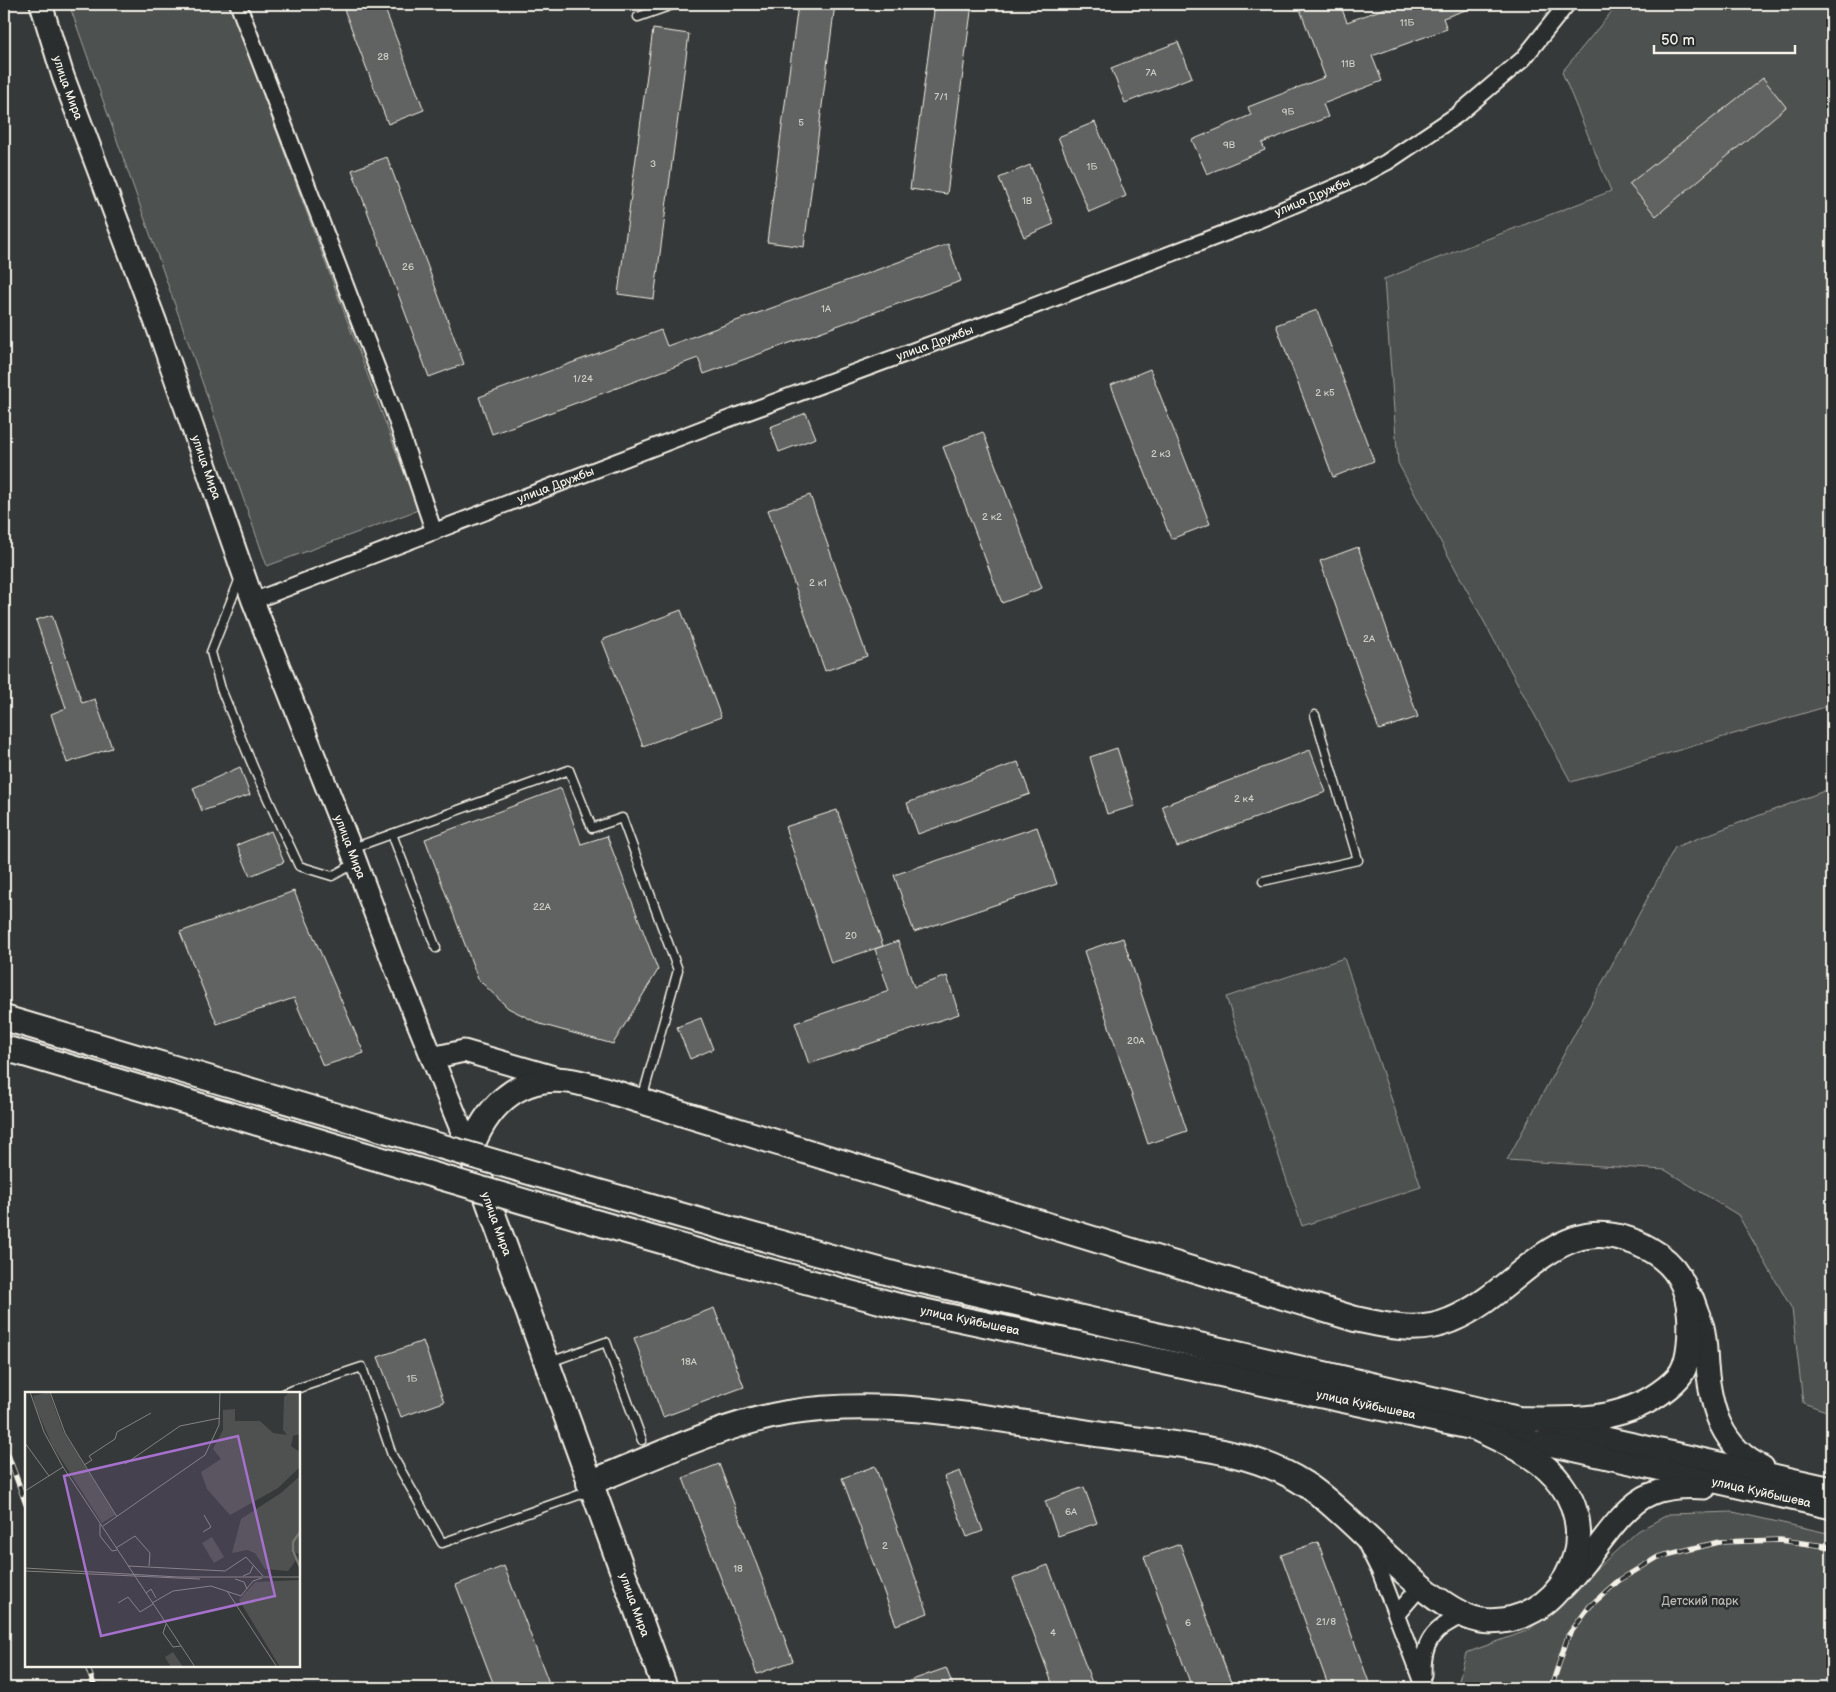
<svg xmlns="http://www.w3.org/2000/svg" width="1836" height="1692" font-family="'Balsamiq Sans',sans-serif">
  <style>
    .green { fill: #4e514f; stroke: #a1a19c }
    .building { fill: #616362; stroke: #f4f1e8 }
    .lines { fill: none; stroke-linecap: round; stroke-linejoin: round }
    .lane-casing { stroke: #f4f1e8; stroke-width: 11 }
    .street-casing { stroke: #f4f1e8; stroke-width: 19 }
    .secondary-casing { stroke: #f4f1e8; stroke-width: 25 }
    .primary-casing { stroke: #f4f1e8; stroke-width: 28 }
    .lane { stroke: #2a2d2e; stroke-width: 8 }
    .street { stroke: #2a2d2e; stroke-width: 15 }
    .secondary { stroke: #2a2d2e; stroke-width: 21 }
    .primary { stroke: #2a2d2e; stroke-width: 24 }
    .rail-casing { stroke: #f4f1e8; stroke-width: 5.5 }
    .rail { stroke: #2a2d2e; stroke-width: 4; stroke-dasharray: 11; stroke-linecap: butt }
    .primary-bridge-casing { stroke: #f4f1e8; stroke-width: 28; stroke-linecap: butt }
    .primary-bridge { stroke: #2a2d2e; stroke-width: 24 }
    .labels { text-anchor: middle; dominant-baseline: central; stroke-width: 5; stroke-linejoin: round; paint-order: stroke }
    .number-label { font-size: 10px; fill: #cfcec6 }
    .street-label { font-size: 12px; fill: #f4f1e8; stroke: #2a2d2e }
    .park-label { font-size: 12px; fill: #bab9b2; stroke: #2a2d2e }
    .inset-river { fill: none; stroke: #757572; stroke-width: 2.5 }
    .inset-road { fill: none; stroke: #82837f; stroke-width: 1 }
    .view { fill: #a571cd; fill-opacity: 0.15; stroke: #a571cd; stroke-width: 2.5 }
    .inset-edge { fill: none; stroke: #f4f1e8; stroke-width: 2.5 }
  </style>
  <rect width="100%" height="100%" fill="#363939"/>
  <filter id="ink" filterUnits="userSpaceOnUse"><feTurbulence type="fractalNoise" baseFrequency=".02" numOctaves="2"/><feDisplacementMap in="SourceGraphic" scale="10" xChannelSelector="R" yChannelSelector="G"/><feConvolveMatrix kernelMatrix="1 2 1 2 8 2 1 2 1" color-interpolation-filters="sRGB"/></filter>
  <g filter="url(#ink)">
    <g class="green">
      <path d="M69,4h160l189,506 -151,56z"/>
      <path d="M1618,4h214v701l-261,77 -173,-319 -14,-184 227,-88 -49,-119z"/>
      <path d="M1832,788v625l-29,-10 -11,-94 -54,-94 -73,-45 -158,-10 168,-313z"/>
      <path d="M1344,958l77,229 -119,39 -76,-229z"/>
      <path d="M1733,1512l99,22v154h-375l9,-35 63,-23 109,-99 31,-17z"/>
    </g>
    <g class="building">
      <path d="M342,4h41l41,106 -36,14z"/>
      <path d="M798,4h37l-31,243 -37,-5z"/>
      <path d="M935,4h37l-25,190 -37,-5z"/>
      <path d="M1298,4h42l7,18 50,-18h80v2l-34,12 4,11 -75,27 10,25 -59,23 5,13 -66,26 3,7 -58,24 -15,-34 59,-25 -3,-8 77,-30z"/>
      <path d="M653,29l36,5 -35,265 -36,-5z"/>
      <path d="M1178,42l14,35 -67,26 -14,-35z"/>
      <path d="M1763,78l23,29 -130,109 -27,-32z"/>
      <path d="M1095,122l31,74 -37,16 -31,-75z"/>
      <path d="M387,157l77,207 -35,13 -77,-207z"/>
      <path d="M1030,165l24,59 -30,13 -25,-59z"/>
      <path d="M948,244l13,37 -257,93 -6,-16 -206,76 -13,-37 182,-67 6,16z"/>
      <path d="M1317,310l57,151 -41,16 -57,-152z"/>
      <path d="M1150,369l60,155 -39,15 -60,-154z"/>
      <path d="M806,413l10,25 -37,14 -9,-25z"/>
      <path d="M983,432l59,156 -40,15 -59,-156z"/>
      <path d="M810,495l57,161 -42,15 -57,-161z"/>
      <path d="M1358,547l60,170 -39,13 -59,-169z"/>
      <path d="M681,610l40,107 -78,29 -41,-106z"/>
      <path d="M52,615l30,88 13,-4 17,49 -45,15 -16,-49 15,-6 -30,-88z"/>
      <path d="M1117,748l18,58 -28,8 -17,-57z"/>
      <path d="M1310,750l16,42 -149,55 -15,-41z"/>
      <path d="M1018,762l12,32 -112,40 -11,-31z"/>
      <path d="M240,767l10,28 -48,16 -9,-23z"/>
      <path d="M561,788l20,56 26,-8 51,134 -45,74 -73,-20 -32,-16 -30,-29 -53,-140z"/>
      <path d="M837,810l46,136 -52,17 -46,-136z"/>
      <path d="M1037,827l20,57 -143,48 -20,-57z"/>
      <path d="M271,831l13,31 -34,14 -13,-31z"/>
      <path d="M294,891l70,162 -41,13 -29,-68 -77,26 -37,-92z"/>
      <path d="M1123,938l64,193 -39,13 -64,-193z"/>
      <path d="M898,941l16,46 33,-11 12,38 -150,50 -14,-41 94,-32 -14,-42z"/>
      <path d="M701,1018l12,31 -23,10 -13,-32z"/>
      <path d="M714,1308l30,79 -81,30 -29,-79z"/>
      <path d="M423,1341l21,61 -43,15 -23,-60z"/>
      <path d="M719,1464l74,197 -36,13 -74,-196z"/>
      <path d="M875,1466l53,147 -32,12 -54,-147z"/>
      <path d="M960,1471l23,60 -16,6 -23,-60z"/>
      <path d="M1084,1487l13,36 -39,13 -13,-35z"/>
      <path d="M1318,1542l53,146h-42l-48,-133z"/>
      <path d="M1180,1544l53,144h-41l-48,-131z"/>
      <path d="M1048,1565l46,123h-40l-41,-110z"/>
      <path d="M504,1566l47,122h-56l-39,-103z"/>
      <path d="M946,1668l8,20h-58l-1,-2z"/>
    </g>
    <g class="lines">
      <g class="lane-casing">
        <g id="lane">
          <path d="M638,17l37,-13"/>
          <path d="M240,578l-29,74 10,37 33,80 45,97 33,10 22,-12"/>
          <path d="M392,834l44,114"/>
          <path d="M353,848l216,-78 23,58 30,-10 56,152 -36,129"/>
          <path d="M1263,881l95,-21 -43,-145"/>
          <path d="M550,1362l56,-20 36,98"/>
          <path d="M284,1393l78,-26 30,88 50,88 148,-52"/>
        </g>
      </g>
      <g class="street-casing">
        <g id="street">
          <path d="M238,4l155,406 41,122"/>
          <path id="s1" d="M253,601l459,-176 293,-108 244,-93 112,-48 26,-14 70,-47 66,-56 44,-55"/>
          <path d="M1366,1544l14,28 44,116"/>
          <path d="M1397,1614l24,-28"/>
          <path d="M1423,1675c-1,-33 10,-47 41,-60"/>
        </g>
      </g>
      <g class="secondary-casing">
        <g id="secondary">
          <path id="s2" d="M41,4l22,72 93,247 97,278 98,248 41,110 78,192"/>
          <path d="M432,1058l32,-7 97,28"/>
          <path d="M1693,1299c3,9 7,19 10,28 3,12 3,26 4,39 4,43 14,81 56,101"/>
          <path d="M1547,1425l285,63"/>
          <path id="s3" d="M1496,1433l336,75"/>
          <path d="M1563,1588c28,-26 55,-81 88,-94 16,-7 37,-7 54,-6"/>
        </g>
      </g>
      <g class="primary-casing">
        <g id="primary">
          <path d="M589,1483c64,-25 130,-58 198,-70 102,-17 214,7 316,22 67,10 144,11 202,49 49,31 128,133 180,137 73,5 120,-78 76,-137 -20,-28 -55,-41 -85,-56l-577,-122"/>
          <path d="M665,1688l-195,-537c15,-41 45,-75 93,-71 20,1 57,15 78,21l714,218c33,7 64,15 96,1 71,-29 110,-120 198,-71 27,15 39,36 41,67 1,17 0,42 -8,56 -5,8 -15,16 -22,21 -42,30 -92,27 -142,26l-613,-142"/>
        </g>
      </g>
      <use href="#lane" class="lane"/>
      <use href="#street" class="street"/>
      <use href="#secondary" class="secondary"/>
      <use href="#primary" class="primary"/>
      <g class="rail-casing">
        <g id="rail">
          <path d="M4,1444l22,60"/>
          <path d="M87,1666l8,22"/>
          <path d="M1551,1688l17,-52 22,-30 28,-25 40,-24 61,-15 61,-2 52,7"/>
        </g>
      </g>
      <use href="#rail" class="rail"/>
      <g class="primary-bridge-casing">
        <g id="primary-bridge">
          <path d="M4,1018c300,88 599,178 901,259"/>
          <path d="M4,1048c298,87 594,179 895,258"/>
        </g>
      </g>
      <use href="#primary-bridge" class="primary-bridge"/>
    </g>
  </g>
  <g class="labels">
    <g class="number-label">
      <text x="1407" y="23">11Б</text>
      <text x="383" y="57">28</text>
      <text x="1348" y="64">11В</text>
      <text x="1151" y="73">7А</text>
      <text x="941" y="97">7/1</text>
      <text x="1288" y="112">9Б</text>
      <text x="801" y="123">5</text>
      <text x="1229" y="145">9В</text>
      <text x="653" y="164">3</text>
      <text x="1092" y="167">1Б</text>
      <text x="1027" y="201">1В</text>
      <text x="408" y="267">26</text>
      <text x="826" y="309">1А</text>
      <text x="583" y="379">1/24</text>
      <text x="1325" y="393">2 к5</text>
      <text x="1161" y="454">2 к3</text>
      <text x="992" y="517">2 к2</text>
      <text x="818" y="583">2 к1</text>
      <text x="1369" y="639">2А</text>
      <text x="1244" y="799">2 к4</text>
      <text x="542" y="907">22А</text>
      <text x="851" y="936">20</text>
      <text x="1136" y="1041">20А</text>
      <text x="689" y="1362">18А</text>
      <text x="412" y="1379">1Б</text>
      <text x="1071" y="1512">6А</text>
      <text x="885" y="1546">2</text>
      <text x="738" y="1569">18</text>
      <text x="1326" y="1622">21/8</text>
      <text x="1188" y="1623">6</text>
      <text x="1053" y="1633">4</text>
    </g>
    <g class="street-label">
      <text stroke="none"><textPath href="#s2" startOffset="88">улица Мира</textPath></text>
      <text stroke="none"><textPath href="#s1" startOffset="1134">улица Дружбы</textPath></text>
      <text stroke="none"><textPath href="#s1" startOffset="729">улица Дружбы</textPath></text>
      <text stroke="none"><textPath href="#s2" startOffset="492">улица Мира</textPath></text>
      <text stroke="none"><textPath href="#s1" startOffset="324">улица Дружбы</textPath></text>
      <text stroke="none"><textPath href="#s2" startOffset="898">улица Мира</textPath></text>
      <text transform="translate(496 1224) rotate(70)">улица Мира</text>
      <text transform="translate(970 1321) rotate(12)">улица Куйбышева</text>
      <text transform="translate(1366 1405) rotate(12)">улица Куйбышева</text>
      <text stroke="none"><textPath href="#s3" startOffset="272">улица Куйбышева</textPath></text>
      <text transform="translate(634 1605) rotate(70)">улица Мира</text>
    </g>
    <g class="park-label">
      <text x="1700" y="1601">Детский парк</text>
    </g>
  </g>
  <g transform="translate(25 1392)">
    <rect width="275" height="275" fill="#363939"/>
    <path d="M24,0l14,39 52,84 -13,8 -50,-78 -16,-37 -3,-12zM265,0l10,1v41l-7,2 -2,10 9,6v15l-22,21 -48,27 -23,-26 -6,-17 20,-13 -8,-10 10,-19v-20l12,-1v12h25l13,12 14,2 -4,-5 1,-33zM275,84v78l-9,-2 6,7 -9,12 -23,-2 -10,-16 -8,-3 -15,3 9,-34 40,-26zM187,145l12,20 -10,6 -12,-20zM275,188v87h-20l-41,-67 16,-18zM148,260l10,15h-12l-6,-10z" fill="#4e514f"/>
    <path class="inset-river" d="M275,140l-7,10v9l7,16"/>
    <path class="inset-road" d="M5,0l14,40 19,35 132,200M25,0l15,41 52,84M0,51l24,33M100,72l55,-38 40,-8M59,73l8,-5 -3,-4 26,-17 2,-7 34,-19M0,99l38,-24M75,132v12l12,15 5,-1M78,134l102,-71 14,-30 1,-33M178,140l8,-5 -7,-12M91,156l19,-12 15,17 -1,13M103,174l97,5 21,-14 17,19M0,176l153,9h122M0,179l175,8M218,184l7,-3 3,-7M210,187l9,3 3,7M202,199l50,76M121,201l5,-4 5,9M93,211l10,-6 12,15 13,-8M127,211l21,-12 38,-5 30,10 12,-15 9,-3M141,232l-3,9 10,14 8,-1"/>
    <path class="view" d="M213,44l37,160 -174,40 -37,-160z"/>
    <rect width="275" height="275" class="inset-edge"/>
  </g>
  <rect width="1836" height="1692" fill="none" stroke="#2a2d2e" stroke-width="20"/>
  <rect x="10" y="10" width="1816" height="1672" fill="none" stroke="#f4f1e8" stroke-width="2" filter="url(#ink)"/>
  <path d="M1654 45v8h141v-8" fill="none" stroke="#f4f1e8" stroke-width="2.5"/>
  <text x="1661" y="45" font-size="15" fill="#f4f1e8" stroke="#2a2d2e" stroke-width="4" paint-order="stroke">50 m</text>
</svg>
